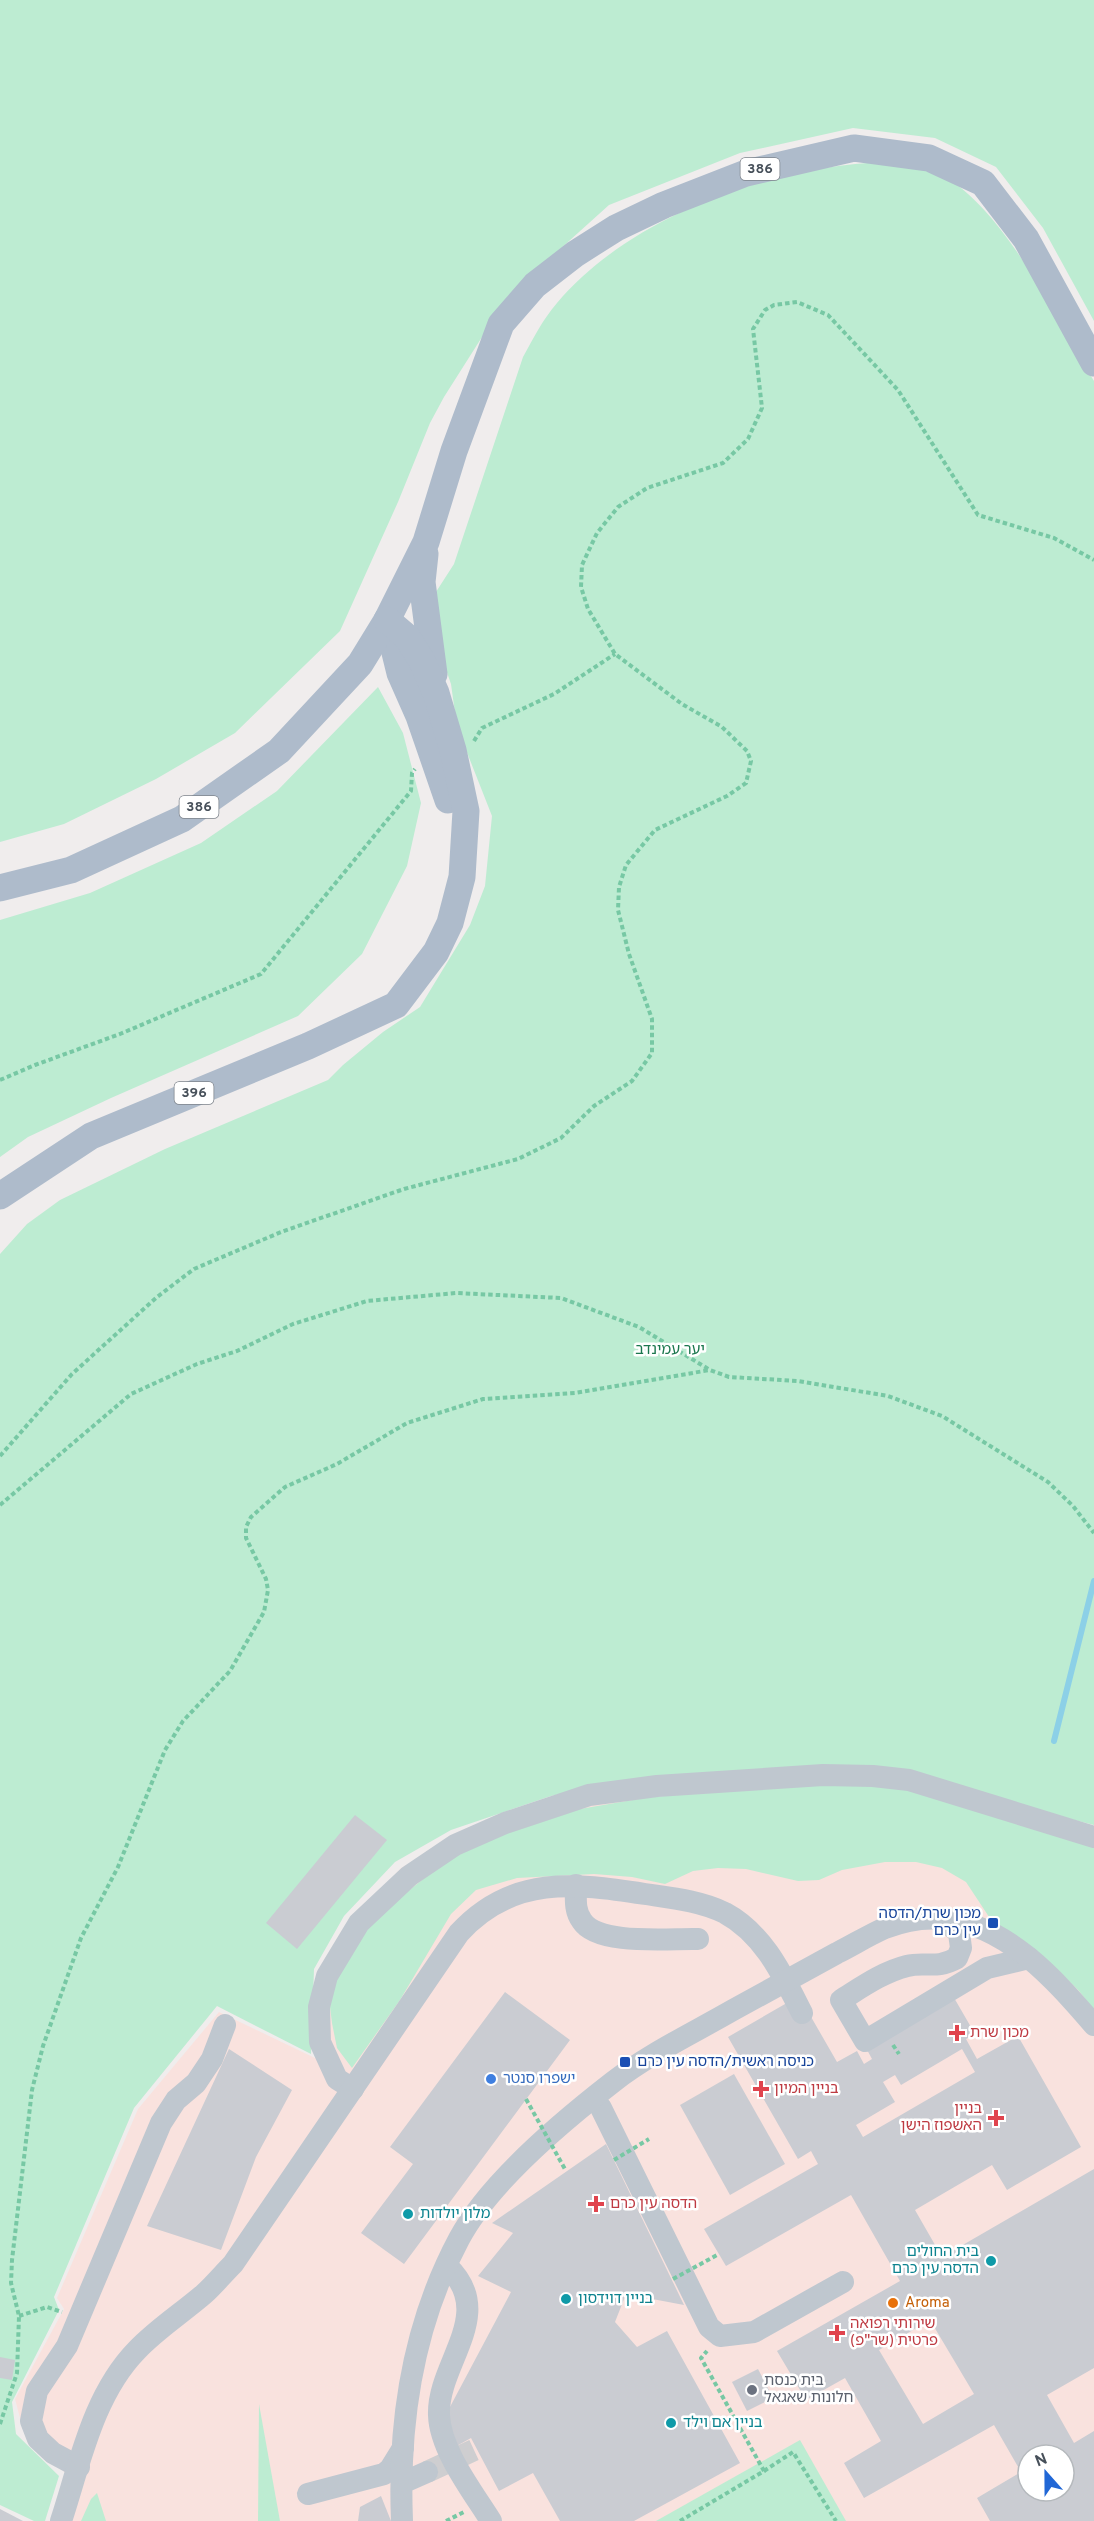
<svg xmlns="http://www.w3.org/2000/svg" width="1094" height="2521" font-family="Overpass,'Noto Sans Hebrew',sans-serif">
  <style>
    .medical { fill: #f9e2de; fill-rule: evenodd }
    .green { fill: #bdecd2 }
    .lines { fill: none; stroke-linecap: round; stroke-linejoin: round }
    .stream { stroke: #8cd0e7; stroke-width: 6 }
    .building { fill: #caccd2; fill-rule: evenodd }
    .minor-tunnel { stroke: #ceced0; stroke-width: 22; stroke-dasharray: 22 11; stroke-linecap: butt }
    .path { stroke: #77c8a4; stroke-width: 4; stroke-dasharray: 4.5 3; stroke-linecap: butt }
    .minor { stroke: #bfc7cf; stroke-width: 22 }
    .major { stroke: #aebbcb; stroke-width: 27 }
    .path-bridge { stroke: #77c8a4; stroke-width: 4; stroke-dasharray: 4.5 3; stroke-linecap: butt }
    .transit-dot { fill: #1a4fb4; stroke: #fff; stroke-width: 2 }
    .health-dot { fill: #e0444e; stroke: #fff; stroke-width: 2 }
    .shop-dot { fill: #3f7fe0; stroke: #fff; stroke-width: 2 }
    .culture-dot { fill: #0f9aa8; stroke: #fff; stroke-width: 2 }
    .food-dot { fill: #e8710a; stroke: #fff; stroke-width: 2 }
    .worship-dot { fill: #6b7280; stroke: #fff; stroke-width: 2 }
    .labels { text-anchor: middle; dominant-baseline: central; stroke-width: 5; stroke-linejoin: round; paint-order: stroke }
    .shield { fill: #fff; stroke: #7e848c; stroke-width: 1.5 }
    .shield-label { font-size: 14px; font-weight: bold; fill: #47505a }
    .park-label { font-size: 15px; fill: #1b774e; stroke: #fff }
    .transit-label { font-size: 15px; fill: #164399; stroke: #fff; text-anchor: end }
    .health-label { font-size: 15px; fill: #be3a42; stroke: #fff; text-anchor: start }
    .shop-label { font-size: 15px; fill: #366cbe; stroke: #fff; text-anchor: start }
    .culture-label { font-size: 15px; fill: #0d838f; stroke: #fff; text-anchor: start }
    .food-label { font-size: 15px; fill: #c56008; stroke: #fff; text-anchor: start }
    .worship-label { font-size: 15px; fill: #5b616d; stroke: #fff; text-anchor: start }
  </style>
  <rect width="100%" height="100%" fill="#f0eded"/>
  <path class="medical" d="M596,1792l498,39v690h-1041l15,-45 -45,-47 -8,-30 49,-90 -7,-11 81,-189 81,-97 96,46v-69l57,-87 29,-34 49,-27zM1028,2455h36v36h-36z"/>
  <g class="green">
    <path d="M0,0h1094v321l-51,-93 -47,-61 -61,-29 -82,-10 -113,25 -131,52 -101,91 -64,101 -14,26 -32,79 -58,129 -105,102 -79,46 -92,45 -64,18z"/>
    <path d="M885,162c17,4 38,5 54,12 62,29 120,148 155,207v1444l-98,-25 -46,-15h-349l-50,11 -100,34 -56,32 -51,54 -30,53 -3,85 -94,-48 -83,102 -80,189 5,13 -47,92 4,32 43,42 -14,45h-11l-34,-16v-1251l27,-30 33,-24 105,-51 163,-69 15,-15 40,-33 37,-25 50,-82 15,-39 7,-70 -35,-89 -6,-43 -26,-75 29,-45 69,-207c10,-18 20,-38 34,-54 74,-88 216,-137 328,-141z"/>
    <path d="M378,687l25,46 18,70 -14,63 -45,88 -64,62 -187,82 -83,39 -28,20v-237l90,-27 111,-50 76,-52z"/>
    <path d="M820,1781l91,5 183,59v165l-15,-19 -35,-34 -47,-28 -31,-47 -24,-14 -26,-6h-31l-43,8 -23,10 -21,1 -52,-12 -28,-1 -25,3 -28,13 -33,-7 -38,-3 -77,4 -41,12 -25,24 -51,86 -48,68 -15,-20 -5,-25 -2,-16 5,-28 30,-53 99,-80 110,-36 70,-12z"/>
    <path d="M259,2404l21,117h-22z"/>
    <path d="M800,2440l46,81h-190z"/>
    <path d="M97,2493l9,28h-25l10,-22z"/>
  </g>
  <g class="lines">
    <path class="stream" d="M1054,1741l40,-160"/>
  </g>
  <g class="building">
    <path d="M355,1815l32,25 -90,109 -31,-26z"/>
    <path d="M505,1992l65,48 -166,224 -43,-31 52,-69 -23,-17z"/>
    <path d="M799,1996l38,66 20,-11 7,13 8,-5 -7,-13 88,-50 22,38 -9,5 11,20 41,-23 63,111 -74,43 -15,-25 -77,45 27,47 152,-88v199l-47,27 27,48 20,-12v90h-104l-13,-23 44,-26 -27,-47 -130,73 -20,-35 37,-22 -36,-63 -39,22 -29,-49 123,-70 -49,-86 -125,71 -22,-37 114,-65 -7,-13 -13,8 -70,-122zM962,2049l13,23 -112,65 -7,-12 39,-23 -12,-20 12,-7 6,10zM930,2320l44,74 -51,30 -44,-74zM1028,2455h36v36h-36z"/>
    <path d="M229,2049l63,41 -36,67 -35,93 -74,-24z"/>
    <path d="M734,2074l51,90 -55,31 -50,-90z"/>
    <path d="M606,2144l78,161 -58,-11 -11,28 22,25 30,-16 73,132 -106,58h-74l-27,-48 -34,18 -28,-53 -27,15 -10,-16 77,-145 -33,-16 35,-43 -21,-10z"/>
    <path d="M0,2357l15,3 -3,20 -12,-2z"/>
    <path d="M758,2369l15,29 -26,13 -15,-29z"/>
    <path d="M381,2496l10,25h-33l2,-14z"/>
    <path d="M0,2509l23,12h-23z"/>
  </g>
  <g class="lines">
    <path class="minor-tunnel" d="M427,2472l47,-22"/>
    <g class="path">
      <path d="M474,741l8,-13 72,-34 61,-40"/>
      <path d="M0,1080l35,-15 85,-31 141,-60 150,-183 1,-18 3,-4"/>
      <path d="M0,1456l72,-82 85,-77 37,-28 87,-37 123,-43 114,-30 43,-21 33,-32 38,-25 20,-28v-34l-23,-65 -11,-44 1,-23 7,-22 29,-35 72,-34 19,-13 5,-22 -4,-10 -25,-24 -40,-23 -67,-50 -27,-45 -7,-22 1,-22 15,-32 21,-26 29,-19 76,-25 25,-24 14,-31 -9,-79 12,-19 9,-5 23,-3 31,13 70,75 80,125 76,23 40,22"/>
      <path d="M0,1505l131,-111 66,-30 40,-13 56,-27 74,-23 89,-8 105,5 78,29 71,43 19,7 69,4 90,15 54,20 106,66 25,24 21,27"/>
      <path d="M893,2045l6,9"/>
      <path d="M19,2316l28,-9 15,5"/>
      <path d="M0,2424l17,-51 2,-57 -8,-33 1,-23 20,-170 11,-44 38,-108 37,-71 47,-117 18,-29 47,-50 34,-59 4,-22 -2,-11 -20,-41v-11l5,-10 34,-30 52,-23 70,-41 76,-24 92,-6 135,-23"/>
      <path d="M764,2471l29,-19 43,69"/>
      <path d="M446,2521l18,-9"/>
      <path d="M680,2521l84,-50 -63,-113 6,-7"/>
    </g>
    <g class="minor">
      <path d="M576,1885c0,13 -2,25 6,36 16,25 89,17 116,18"/>
      <path d="M943,1919l16,14 2,15 -4,10c-22,12 -31,3 -50,8 -24,6 -45,21 -66,34l24,41 122,-73 42,-10"/>
      <path d="M353,2089l-16,-10 -17,-37 -1,-35 8,-31 32,-53 50,-47 46,-31 50,-22 84,-28 68,-9 166,-11 50,1 36,4 185,57"/>
      <path d="M601,2108l108,219 11,9 34,-4 89,-50"/>
      <path d="M447,2266c51,48 -10,97 -8,149 1,35 34,77 52,106"/>
      <path d="M79,2467l-26,-14 -15,-14 -7,-18 6,-30 30,-45 94,-223 15,-23 20,-17 16,-24 13,-34"/>
      <path d="M402,2483l25,-11"/>
      <path d="M308,2494l76,-20 6,-5 13,-21"/>
      <path d="M61,2521c19,-58 32,-126 76,-171 20,-21 45,-37 67,-56 10,-9 19,-20 29,-30l226,-331c53,-58 115,-50 186,-39 27,4 56,7 80,19 39,21 58,63 77,100"/>
      <path d="M402,2521c-4,-97 11,-196 57,-282 29,-55 105,-119 154,-157 36,-28 80,-49 120,-72 35,-19 69,-38 104,-57 16,-8 32,-18 48,-25 18,-7 39,-11 58,-9 64,5 113,62 151,106"/>
    </g>
    <g class="major">
      <path d="M425,554l-3,28 12,92"/>
      <path d="M387,620l13,53 19,43 29,84"/>
      <path d="M0,888l71,-18 111,-51 97,-68 81,-87 27,-44 39,-78 28,-91 47,-127 34,-39 40,-31 41,-26 48,-23 82,-32 108,-25 75,10 54,25 43,56 68,124"/>
      <path d="M0,1196l91,-60 217,-90 88,-41 40,-53 14,-29 12,-46 4,-66 -13,-61 -17,-57 -14,-32 -15,-24 -20,-17"/>
    </g>
    <g class="path-bridge">
      <path d="M526,2099l40,72"/>
      <path d="M614,2160l35,-21"/>
      <path d="M673,2279l46,-25"/>
    </g>
  </g>
  <g class="transit-dot">
    <rect x="987" y="1917" width="12" height="12" rx="3"/>
    <rect x="619" y="2056" width="12" height="12" rx="3"/>
  </g>
  <g class="health-dot">
    <path d="M954 2024h6v6h6v6h-6v6h-6v-6h-6v-6h6z"/>
    <path d="M758 2080h6v6h6v6h-6v6h-6v-6h-6v-6h6z"/>
    <path d="M993 2109h6v6h6v6h-6v6h-6v-6h-6v-6h6z"/>
    <path d="M593 2195h6v6h6v6h-6v6h-6v-6h-6v-6h6z"/>
    <path d="M834 2324h6v6h6v6h-6v6h-6v-6h-6v-6h6z"/>
  </g>
  <circle class="shop-dot" cx="491" cy="2079" r="6"/>
  <g class="culture-dot">
    <circle cx="408" cy="2214" r="6"/>
    <circle cx="991" cy="2261" r="6"/>
    <circle cx="566" cy="2299" r="6"/>
    <circle cx="671" cy="2423" r="6"/>
  </g>
  <circle class="food-dot" cx="893" cy="2303" r="6"/>
  <circle class="worship-dot" cx="752" cy="2390" r="6"/>
  <g class="labels">
    <g class="shield">
      <rect x="740.5" y="158" width="39" height="22" rx="4.5"/>
      <rect x="179.5" y="796" width="39" height="22" rx="4.5"/>
      <rect x="174.5" y="1082" width="39" height="22" rx="4.5"/>
    </g>
    <g class="shield-label">
      <text x="760" y="169">386</text>
      <text x="199" y="807">386</text>
      <text x="194" y="1093">396</text>
    </g>
    <g class="park-label">
      <text x="670" y="1350">יער עמינדב</text>
    </g>
    <g class="transit-label">
      <text x="981" y="1914">מכון שרת/הדסה<tspan x="981" dy="17">עין כרם</tspan></text>
      <text x="637" y="2062" text-anchor="start">כניסה ראשית/הדסה עין כרם</text>
    </g>
    <g class="health-label">
      <text x="970" y="2033">מכון שרת</text>
      <text x="774" y="2089">בניין המיון</text>
      <text x="982" y="2109" text-anchor="end">בניין<tspan x="982" dy="17">האשפוז הישן</tspan></text>
      <text x="610" y="2204">הדסה עין כרם</text>
      <text x="850" y="2324">שירותי רפואה<tspan x="850" dy="17">פרטית (שר"פ)</tspan></text>
    </g>
    <g class="shop-label">
      <text x="503" y="2079">ישפרו סנטר</text>
    </g>
    <g class="culture-label">
      <text x="420" y="2214">מלון יולדות</text>
      <text x="979" y="2252" text-anchor="end">בית החולים<tspan x="979" dy="17">הדסה עין כרם</tspan></text>
      <text x="578" y="2299">בניין דוידסון</text>
      <text x="683" y="2423">בניין אם וילד</text>
    </g>
    <g class="food-label">
      <text x="905" y="2303">Aroma</text>
    </g>
    <g class="worship-label">
      <text x="764" y="2381">בית כנסת<tspan x="764" dy="17">חלונות שאגאל</tspan></text>
    </g>
  </g>
  <g transform="translate(1046 2473) rotate(339)"><circle r="28" fill="#ffffff" stroke="#b5b9bd" stroke-width="1.5"/>
  <path d="M0-4.5L10 22L0 15L-10 22Z" fill="#2167d6"/>
  <text y="-9" font-size="16" font-weight="bold" text-anchor="middle" fill="#47505a">N</text>
  </g>
</svg>
